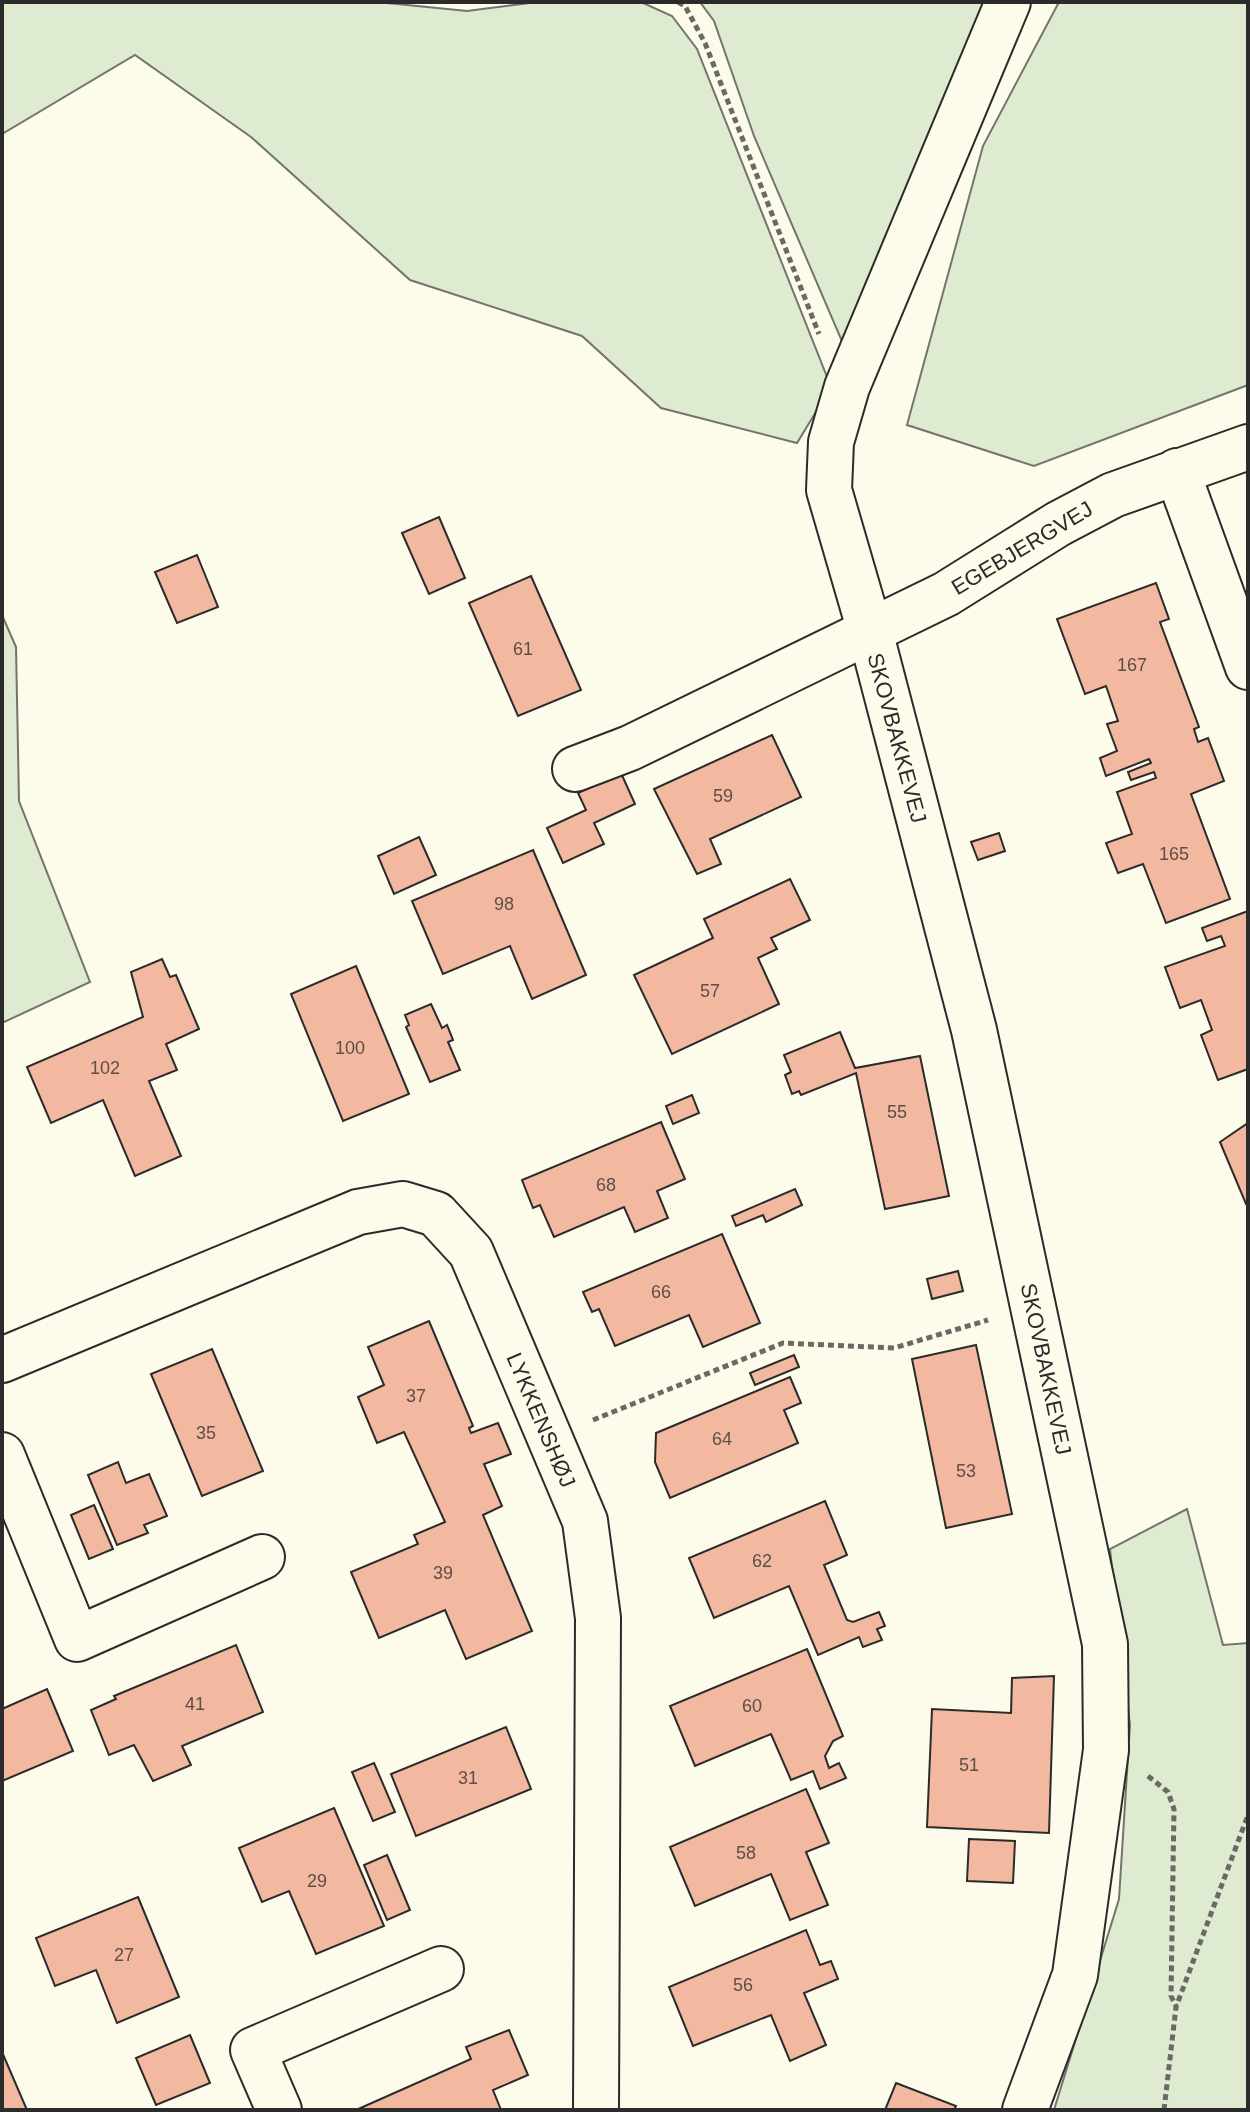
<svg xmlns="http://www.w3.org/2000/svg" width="1250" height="2112" font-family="Helvetica,sans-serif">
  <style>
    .green { fill: #deebd1; stroke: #74746e; stroke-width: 2 }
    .building { fill: #f2b8a0; stroke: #2b2b2b; stroke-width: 2 }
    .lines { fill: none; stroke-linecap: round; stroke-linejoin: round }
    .minor-casing { stroke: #2b2b2b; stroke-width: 48 }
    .path { stroke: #6a6964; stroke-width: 5; stroke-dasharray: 6 4; stroke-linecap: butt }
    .minor { stroke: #fdfbea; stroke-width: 44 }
    .labels { text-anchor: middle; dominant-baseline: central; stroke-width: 6; stroke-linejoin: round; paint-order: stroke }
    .number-label { font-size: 18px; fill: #5d4e48 }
    .street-label { font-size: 22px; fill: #2b2b2b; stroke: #fdfbea }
  </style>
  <rect width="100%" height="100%" fill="#fdfbea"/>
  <g class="green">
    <path d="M2,2h375l90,9 71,-9h103l31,14 25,33 134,338 -34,56 -136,-35 -79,-72 -172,-56 -159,-143 -116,-82 -133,79z"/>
    <path d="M700,2h292l-148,344 -90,-210 -40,-115z"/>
    <path d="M1059,2h189v383l-214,81 -127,-41 76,-279z"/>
    <path d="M2,615l14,32 3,154 71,181 -88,41z"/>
    <path d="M1187,1509l36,136 25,-2v467h-194l65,-211 11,-174 -20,-176z"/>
  </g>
  <g class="building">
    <path d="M439,517l26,61 -36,16 -27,-61z"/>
    <path d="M197,555l21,52 -41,16 -22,-51z"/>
    <path d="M531,576l50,114 -63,26 -49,-113z"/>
    <path d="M1156,583l13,36 -9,3 39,105 -5,2 4,13 10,-4 16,43 -33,13 39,105 -64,24 -23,-59 -25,9 -12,-30 26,-9 -15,-42 39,-14 -2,-6 -23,8 -3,-8 23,-9 -2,-4 -43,17 -6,-18 17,-7 -10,-27 11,-3 -12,-35 -21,8 -28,-75z"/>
    <path d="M772,735l29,62 -91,42 11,25 -24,10 -43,-85z"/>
    <path d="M621,773l14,31 -41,19 10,21 -41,19 -16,-35 39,-18 -8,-17z"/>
    <path d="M999,833l6,18 -27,9 -7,-18z"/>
    <path d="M419,837l17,38 -42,19 -16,-38z"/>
    <path d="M533,850l53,125 -54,24 -22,-53 -67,28 -31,-73z"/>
    <path d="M790,879l20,41 -39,18 6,11 -19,9 21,46 -107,50 -38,-79 79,-37 -9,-19z"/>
    <path d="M1248,911v158l-30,11 -17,-45 11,-5 -11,-30 -21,8 -15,-41 60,-21 -4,-10 -14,5 -5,-13z"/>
    <path d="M162,959l8,18 6,-2 23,54 -33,15 11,26 -28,11 32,75 -46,20 -32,-76 -52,23 -24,-56 116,-50 -12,-45z"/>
    <path d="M356,966l53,128 -66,27 -52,-127z"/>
    <path d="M431,1004l11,24 5,-3 6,15 -5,2 12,28 -30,12 -24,-55 3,-2 -4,-10z"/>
    <path d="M840,1032l15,36 65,-12 29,140 -64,13 -29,-136 -55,22 -2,-4 -7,3 -7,-19 6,-3 -7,-17z"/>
    <path d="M692,1095l7,18 -26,11 -7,-18z"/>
    <path d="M661,1122l24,57 -28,12 11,27 -33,14 -11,-25 -70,30 -14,-32 -7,3 -11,-28z"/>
    <path d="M1248,1123v80l-2,1 -26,-62z"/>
    <path d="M795,1189l7,16 -36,17 -3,-7 -27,11 -4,-10z"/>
    <path d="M722,1234l38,89 -57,24 -14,-32 -74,31 -16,-37 -7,3 -9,-20z"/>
    <path d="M958,1271l5,20 -31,8 -5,-20z"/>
    <path d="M429,1321l44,105 -4,2 2,5 27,-10 13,31 -27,10 18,42 -19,9 49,116 -66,28 -21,-49 -66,28 -28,-66 67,-28 -4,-9 31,-13 -41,-90 -27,11 -19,-46 26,-12 -16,-38z"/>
    <path d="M976,1345l36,169 -66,14 -34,-169z"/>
    <path d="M212,1349l51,122 -61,25 -51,-122z"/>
    <path d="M794,1355l5,12 -44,18 -5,-12z"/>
    <path d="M790,1377l11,26 -17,7 14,33 -128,55 -15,-36 1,-29z"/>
    <path d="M118,1462l8,21 23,-9 18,42 -23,9 4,8 -31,12 -29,-70z"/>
    <path d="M825,1501l22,54 -23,10 23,55 6,2 26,-10 6,14 -8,3 5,11 -19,7 -4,-10 -41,18 -29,-69 -75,32 -25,-60z"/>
    <path d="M94,1505l19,44 -24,10 -18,-44z"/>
    <path d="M236,1645l27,67 -81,34 9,19 -38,16 -19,-36 -25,10 -18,-45 25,-11 -2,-3z"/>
    <path d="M807,1649l36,87 -10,5 -8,15 4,12 10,-5 7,15 -26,11 -7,-18 -22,9 -20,-46 -76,32 -25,-60z"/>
    <path d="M1054,1676l-5,157 -122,-6 5,-118 79,4 1,-35z"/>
    <path d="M47,1689l26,62 -71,30v-72z"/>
    <path d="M506,1727l25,62 -115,47 -25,-62z"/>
    <path d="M374,1763l21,49 -22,9 -21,-49z"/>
    <path d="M806,1789l23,54 -23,9 22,53 -38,15 -19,-46 -76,32 -25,-59z"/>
    <path d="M334,1808l50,118 -68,28 -27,-63 -27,11 -23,-54z"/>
    <path d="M969,1839l46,2 -2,42 -46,-2z"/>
    <path d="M387,1855l23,55 -23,10 -23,-55z"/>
    <path d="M138,1897l41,100 -62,26 -21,-53 -41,16 -19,-48z"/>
    <path d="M806,1930l14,35 11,-4 7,18 -34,14 22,52 -36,16 -19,-46 -78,31 -24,-59z"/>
    <path d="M509,2030l19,45 -35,15 8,20h-145l115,-51 -5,-12z"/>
    <path d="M190,2035l20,48 -54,22 -20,-47z"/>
    <path d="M2,2052l25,58h-25z"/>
    <path d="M896,2083l60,23 -2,4h-69z"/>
  </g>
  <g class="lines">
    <g class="minor-casing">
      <g id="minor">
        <path d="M1008,2l-161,385 -16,55 -2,48 41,141 104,399 131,614 1,106 -31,225 -50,135"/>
        <path d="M1177,471l71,196"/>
        <path d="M575,769l55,-21 316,-154 112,-70 55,-29 135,-48"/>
        <path d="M2,1360l356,-148 45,-8 33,10 35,38 114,269 13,97 -2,492"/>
        <path d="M2,1455l75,184 185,-82"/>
        <path d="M279,2110l-26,-60 188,-81"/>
      </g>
    </g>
    <g class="path">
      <path d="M678,2l7,4 20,37 114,291"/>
      <path d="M593,1420l190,-77 111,5 94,-28"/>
      <path d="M1148,1776l20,16 6,17 -3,187 5,10"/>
      <path d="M1164,2110l12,-103 72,-192"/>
    </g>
    <use href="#minor" class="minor"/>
  </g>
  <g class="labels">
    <g class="number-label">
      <text x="523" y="649">61</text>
      <text x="1132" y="665">167</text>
      <text x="723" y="796">59</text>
      <text x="1174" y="854">165</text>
      <text x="504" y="904">98</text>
      <text x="710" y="991">57</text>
      <text x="350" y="1048">100</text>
      <text x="105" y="1068">102</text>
      <text x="897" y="1112">55</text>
      <text x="606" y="1185">68</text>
      <text x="661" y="1292">66</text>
      <text x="416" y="1396">37</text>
      <text x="206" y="1433">35</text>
      <text x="722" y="1439">64</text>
      <text x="966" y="1471">53</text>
      <text x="762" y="1561">62</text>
      <text x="443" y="1573">39</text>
      <text x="195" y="1704">41</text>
      <text x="752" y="1706">60</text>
      <text x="969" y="1765">51</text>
      <text x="468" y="1778">31</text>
      <text x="746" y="1853">58</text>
      <text x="317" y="1881">29</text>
      <text x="124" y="1955">27</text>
      <text x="743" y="1985">56</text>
    </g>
    <g class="street-label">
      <text transform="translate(1022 548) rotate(-31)">EGEBJERGVEJ</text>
      <text transform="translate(897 738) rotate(75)">SKOVBAKKEVEJ</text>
      <text transform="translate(1046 1369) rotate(78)">SKOVBAKKEVEJ</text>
      <text transform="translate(541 1420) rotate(67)">LYKKENSHØJ</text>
    </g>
  </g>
  <rect width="1250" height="2112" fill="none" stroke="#2b2b2b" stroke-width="8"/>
</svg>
